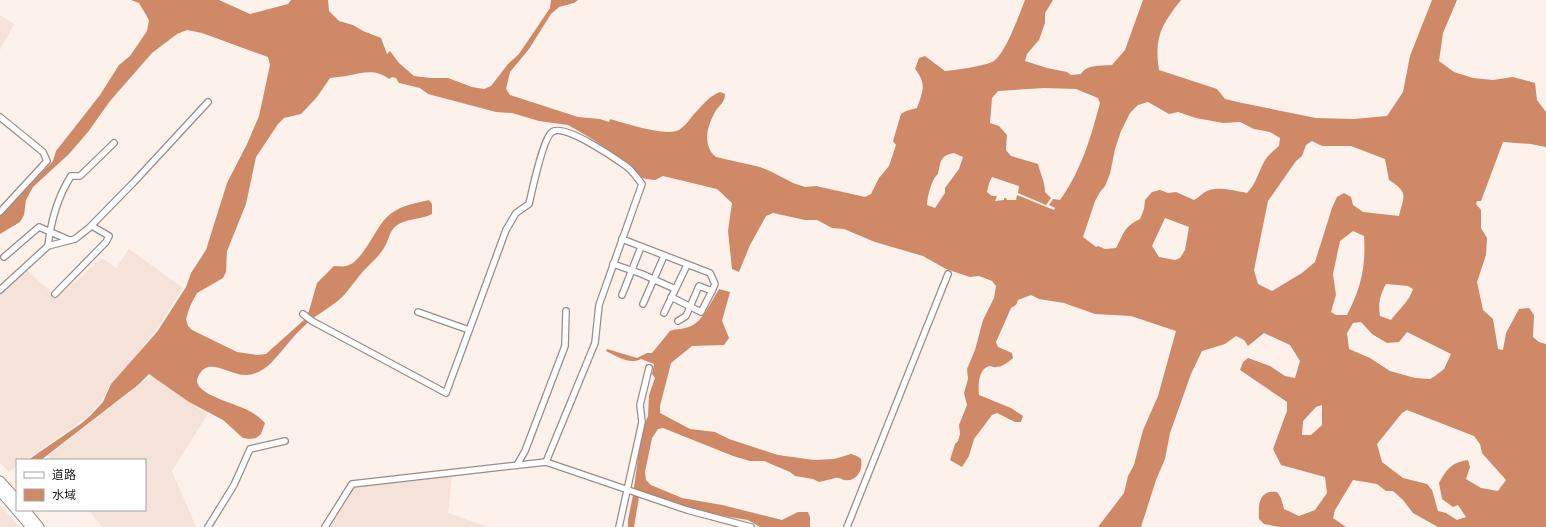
<svg xmlns="http://www.w3.org/2000/svg" width="1546" height="527" font-family="Bitter,'Noto Sans SC',serif">
  <style>
    .built { fill: #f5e2d8 }
    .water { fill: #cf8967; fill-rule: evenodd }
    .lines { fill: none; stroke-linecap: round; stroke-linejoin: round }
    .minor-casing { stroke: #988d88; stroke-width: 8 }
    .primary-casing { stroke: #988d88; stroke-width: 11 }
    .minor { stroke: #fff; stroke-width: 5.5 }
    .primary { stroke: #fff; stroke-width: 9 }
  </style>
  <rect width="100%" height="100%" fill="#fdf1eb"/>
  <g class="built">
    <path d="M0,15l14,9 -14,26z"/>
    <path d="M129,249l54,39 -21,33 -28,37 -24,26 -7,15 -16,18 -61,43h-9v6l-8,6 -9,-9v-169l26,-25 31,29 45,-40 14,10z"/>
    <path d="M152,375l55,40 -35,56 24,56h-94l-13,-17h56v-50h-94l-3,-4z"/>
    <path d="M452,476l-4,37 40,14h-158l24,-39z"/>
    <path d="M0,505l3,3 16,19h-19z"/>
  </g>
  <g class="water">
    <path d="M131,0h88l31,14 38,-10 3,-4h37l1,11 10,10 14,4 10,6 18,7 6,16 3,-3 9,12 15,13 16,2h18l24,9 12,2 7,-3 17,-22 11,-10 31,-46 1,-8h27l-4,3 -15,4 -8,7 -22,35 -19,23 -4,17 4,6 68,22 22,2 9,3 1,-3c15,4 56,18 69,11 6,-4 11,-11 15,-16 8,-8 15,-18 26,-22l5,2c0,9 -6,11 -10,18 -8,14 -13,34 1,45l44,10 12,5 21,11 12,4 11,-1 49,11 6,-3 8,-16 10,-12 7,-21 -3,-4 8,-27 5,-3 11,-3c6,-17 10,-24 -2,-39l4,-11 6,-2 20,15c11,-1 41,-5 49,-10 12,-9 25,-46 31,-61h28l-8,13v10l-6,17 -12,14 -2,7 22,7 20,4 4,3 10,-1c6,-10 20,-8 31,-9l13,-15 18,-50h38c-20,25 -27,38 -22,70l58,19 8,10 17,4 74,15 38,1 33,-3 16,-24 7,-36 22,-56h25l-14,33 -4,28 15,11 19,6 20,2 20,-3 22,6 2,17 9,12v35l-15,-3 -28,-2 -22,59h-4l-1,3 5,6v18l6,10 -1,17 -9,27 6,28 10,9 5,30 5,1 3,-17 13,-24 10,-1 5,7 -1,22 6,5 7,2v183h-108l-25,-14 -10,-13 -10,-9h-7l-9,-7 -24,-4 -18,30 -2,8 13,9h-66l-16,-3 -5,-5c-1,-15 0,-29 18,-27l4,6 3,11 15,7 16,-6 12,-17 -2,-16 -44,-12 -8,-16 14,-38v-9l-47,-32 3,-8 5,-4 22,8 15,10 10,2 5,-17 -10,-16 -26,-12 -16,13 -4,-6 -8,-4 -11,8 -23,7 -11,23 -21,59 -5,26 -9,21 -15,47h-43l26,-34 4,-17 6,-11 9,-35 15,-34 18,-65 -45,-15 -36,-2 -31,-11 -25,-4 -8,-4 -13,5 -2,5 -5,3 -15,34 2,5 14,6 1,5c-4,4 -11,9 -17,9 -2,1 -4,-1 -6,-1 -12,2 -12,20 -11,29l32,13 12,8 -2,6h-6l-18,-9 -5,2 -18,24 -5,17 -7,11 -12,-7 5,-16 3,-3 2,-7 -1,-9 8,-20 -3,-12 4,-14 -1,-10 8,-19 8,-30 11,-22 2,-12 -4,-5 -13,-5 -9,1 -24,-8 -23,-13 -48,-14 -31,-13 -12,-1 -15,-8h-12l-32,-7 -7,3 -16,29 -11,27 -7,-3 -4,-38 4,-28 -15,-14 -54,-13 -8,4 -9,-1 -8,-3 -9,-11 -35,-25 -26,-15 -29,-4 -27,-8 -16,-1 -68,-18 -8,-6 -21,-5 -3,-5 -4,-1 -3,2c-14,-11 -27,-6 -43,-3 -5,1 -11,1 -16,2l-13,19 -16,17 -17,4 -6,6 -22,33 -10,47 -19,47 -1,21 -3,6 -26,15 -7,13 -4,13 2,7 4,4 45,22 20,3 9,-1 39,-35 4,-8 8,-28 17,-17c3,0 9,1 12,0 16,-3 29,-37 40,-48 11,-12 27,-14 43,-18l3,4v10c-11,6 -30,4 -39,15 -4,5 -5,13 -9,19 -6,10 -17,18 -24,27 -5,6 -10,13 -15,19 -10,11 -23,17 -34,26 -15,12 -26,28 -39,42 -7,7 -16,13 -26,13 -13,1 -36,-17 -45,-3 -2,2 -4,6 -4,9 1,14 37,22 48,28 8,3 14,8 20,14l-4,11 -5,4 -6,1 -7,-1 -20,-18 -34,-18 -40,-28 -11,11 -97,75h-13l54,-37 9,-8 12,-13 8,-18 46,-52 29,-45 5,-14 15,-23 21,-67 20,-39 12,-28 11,-51 -2,-8 -66,-24 -15,-3 -10,4 -25,19 -42,48 -22,31 -19,22 -36,33 -7,13 -2,15 -4,7 -20,12v-18l53,-55 3,-10 44,-56 19,-30 11,-9 17,-25 2,-11 -10,-17zM1044,88l32,1 22,9 2,5c-9,34 -19,68 -40,97l-7,-1 -4,6 6,3 -1,2 -37,-15 -1,5h-9l-1,-2h-2v2l-9,1 2,-5h-5l-5,-4 2,-9 3,-6 27,9 -1,7 28,12 5,-7 -6,-6c0,-10 -5,-19 -7,-28l-27,-8 -5,-6 1,-15 -8,-9 -9,-3 2,-25 6,-7zM1148,102l21,12 9,-2 18,6 27,5 17,-1 14,7 16,3 10,6 -1,8c-6,5 -11,9 -15,16 -6,11 -8,22 -17,31 -12,-2 -29,-7 -40,-2 -5,2 -8,7 -13,9l-18,-8 -8,1 -8,-3 -8,2 -7,8 -1,9 -4,10c-17,8 -16,15 -24,29l-11,1 -7,-3 -2,1 -13,-10 12,-36 5,-9 5,-6 5,-12 5,-25 6,-18 9,-18 8,-8zM1312,141l10,5h29l34,13 4,21c20,13 15,15 10,36l-36,-4 -10,-7 -2,-8 -7,-4 -7,4 -5,11 -17,54 -13,11 -30,18 -14,-7 -4,-14 14,-69 28,-40 6,-5 4,-11zM954,153l9,4 -4,12 -14,19v5l-10,15 -8,-3c0,-7 5,-27 11,-31 3,-12 1,-18 16,-21zM1165,218l24,9 -4,23 -5,8 -5,2 -16,-3 -7,-11zM1353,231l11,5c2,31 -3,52 -17,79h-11l-5,-3 5,-17 -3,-21 7,-33zM1386,284l22,2 5,3c-4,13 -14,20 -22,31l-11,-4c-2,-13 0,-21 6,-32zM1361,322l11,12 15,9 12,-1 8,-10 44,22 -7,15 -9,7 -5,3 -15,-1 -25,-7 -20,-13 -21,-9 -2,-16 6,-10zM1322,405v20l-11,10h-9l1,-14 13,-14zM1407,410l67,26 6,8 2,9 24,27 -8,11 -17,-3 -15,-9 4,-12 -2,-7c-16,2 -21,9 -29,23l3,16 11,8 5,-2 8,12 -9,3 -11,-7 -8,-2 -6,-21 -5,-6 -24,-6 -21,-16 -5,-18 25,-31z"/>
    <path d="M719,289l11,3 -8,29 7,17 -5,7 -32,1 -21,17 -11,43v7l30,16 25,3 14,7 49,16 36,5 20,-1 17,-5 6,2 4,3c2,11 -4,23 -17,21 -3,-1 -6,-3 -9,-2 -5,1 -10,3 -16,4l-6,-3 -18,-3 -5,-4 -26,-11h-14l-17,-5 -70,-28 -5,1 -6,9 -7,34 1,8 5,5 31,13 40,7 60,15 16,-8h10l2,5v10h-50l-12,-7 -43,-7 -65,-19 -1,3 -5,30h-6v-7l5,-25 7,-52 4,-18 4,-9 1,-21 6,-17 -3,-4 2,-10 -13,-5c-11,6 -25,-3 -35,-8l1,-2 30,9 10,-5h5l18,-22c7,-3 13,-1 21,-5 12,-5 21,-26 28,-37z"/>
  </g>
  <g class="lines">
    <g class="minor-casing">
      <g id="minor">
        <path d="M0,117l43,35 4,9 -47,51"/>
        <path d="M622,239l88,34 5,11 -3,7"/>
        <path d="M48,246c3,-26 9,-48 23,-70h9l34,-33"/>
        <path d="M4,257l35,-30 30,13"/>
        <path d="M613,264l29,10 33,15"/>
        <path d="M0,290l48,-44 27,-7 14,-11 45,-46 74,-80"/>
        <path d="M55,294l51,-52 3,-6 -17,-10"/>
        <path d="M622,295l19,-48"/>
        <path d="M671,297l30,15 11,-21 -13,-5 -13,30 -8,5"/>
        <path d="M643,304l21,-48"/>
        <path d="M418,312l51,18"/>
        <path d="M664,313l23,-48"/>
        <path d="M303,314l9,7 134,72 60,-163 10,-17 13,-9c3,-13 14,-66 23,-72 12,-9 63,26 74,34 6,4 11,12 16,18l-43,121 -4,38 -49,119"/>
        <path d="M517,465l8,-14 40,-105 1,-35"/>
        <path d="M208,527l26,-42 16,-36 35,-8"/>
        <path d="M325,527l27,-43 194,-22 141,48 64,17"/>
        <path d="M619,527l23,-105 -2,-17 9,-37"/>
        <path d="M847,527l101,-253"/>
      </g>
    </g>
    <g class="primary-casing">
      <g id="primary">
        <path d="M0,481l17,19"/>
        <path d="M0,491l31,36"/>
        <path d="M25,510l14,17"/>
      </g>
    </g>
    <use href="#minor" class="minor"/>
    <use href="#primary" class="primary"/>
  </g>
  <rect x="16" y="459" width="130" height="52" fill="#ffffff" stroke="#a5a3a2"/>
  <rect x="24" y="472" width="20" height="6" fill="#ffffff" stroke="#a5a3a2"/>
  <text x="52" y="479" font-size="12" fill="#1d1917">道路</text>
  <rect x="24" y="489" width="20" height="12" fill="#cf8967" stroke="#a5a3a2"/>
  <text x="52" y="499" font-size="12" fill="#1d1917">水域</text>
</svg>
